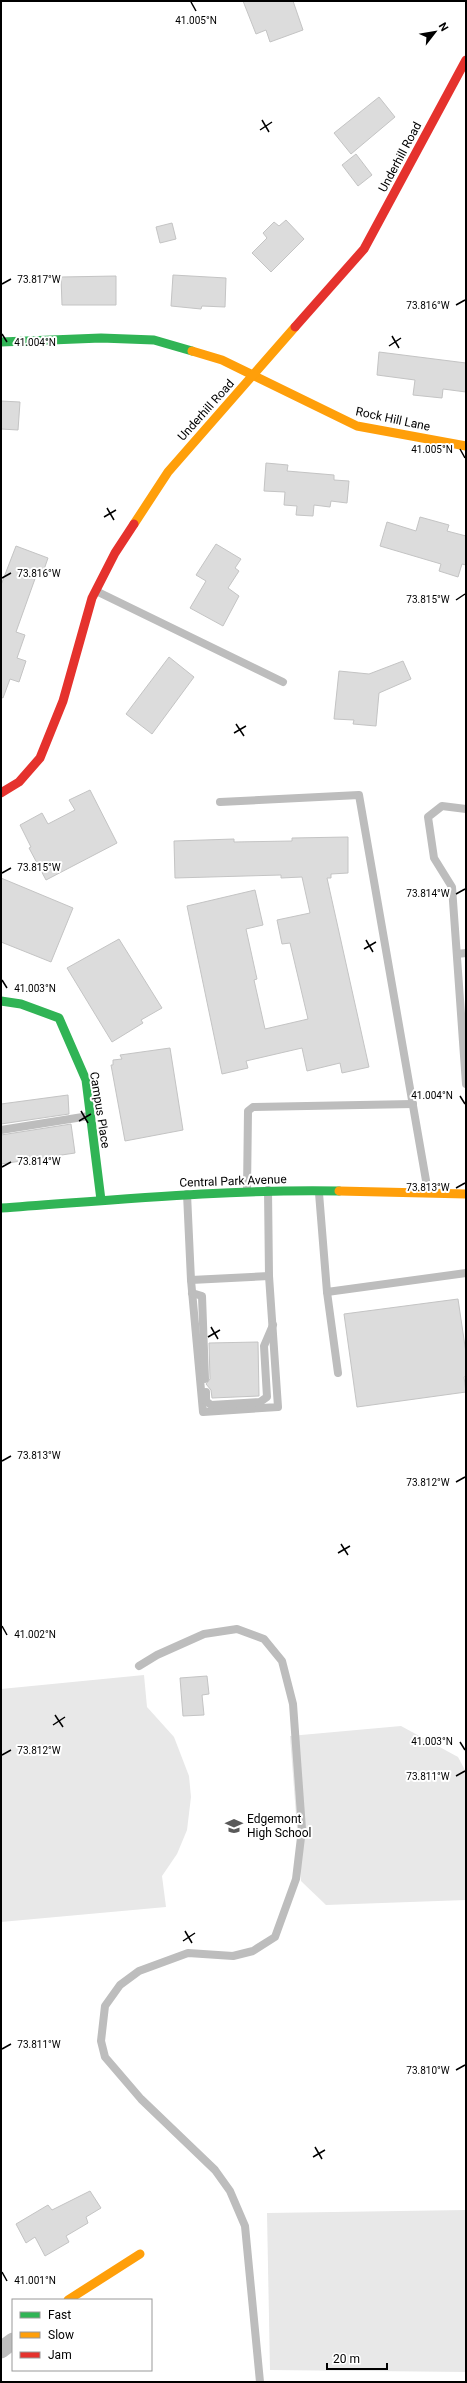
<svg xmlns="http://www.w3.org/2000/svg" width="467" height="2383" font-family="Roboto,sans-serif">
  <style>
    .green { fill: #e8e8e8 }
    .building { fill: #dcdcdc; stroke: #c4c4c4 }
    .lines { fill: none; stroke-linecap: round; stroke-linejoin: round }
    .lane { stroke: #bdbdbd; stroke-width: 8 }
    .street { stroke: #bdbdbd; stroke-width: 17 }
    .fast { stroke: #30b455; stroke-width: 9 }
    .slow { stroke: #ff9f0a; stroke-width: 9 }
    .jam { stroke: #e5322d; stroke-width: 9 }
    .ticks { fill: none; stroke: #000; stroke-width: 1.5 }
    .labels { text-anchor: middle; dominant-baseline: central; stroke-width: 4; stroke-linejoin: round; paint-order: stroke }
    .street-label { font-size: 12px; fill: #000; stroke: #fff }
    .poi-label { font-size: 12px; fill: #000; stroke: #fff; text-anchor: start }
    .ticks-label { font-size: 10px; text-anchor: middle; fill: #000; stroke: #fff; stroke-width: 4; stroke-linejoin: round; paint-order: stroke }
  </style>
  <rect width="100%" height="100%" fill="#fff"/>
  <g class="green">
    <path d="M144,1675l3,32 27,30 15,39 2,21 -4,33 -10,24 -15,22 4,31 -165,15v-233z"/>
    <path d="M401,1726l57,31 8,15v128l-140,5 -25,-24 -11,-145z"/>
    <path d="M466,2210v162l-196,-2 -3,-157z"/>
  </g>
  <g class="building">
    <path d="M243,1h50l10,29 -33,12 -4,-12 -10,4z"/>
    <path d="M379,97l16,20 -44,37 -17,-21z"/>
    <path d="M356,154l16,21 -14,11 -16,-21z"/>
    <path d="M286,220l18,19 -33,33 -19,-19 15,-15 -4,-5 11,-11 5,4z"/>
    <path d="M172,223l4,16 -16,4 -4,-16z"/>
    <path d="M173,275l53,3 -1,29 -23,-1 -1,3 -30,-3z"/>
    <path d="M116,276v29h-54l-1,-28z"/>
    <path d="M379,352l87,11v29l-23,-3 -1,9 -29,-3 2,-15 -38,-5z"/>
    <path d="M1,401l19,1 -2,28 -17,-1z"/>
    <path d="M266,463l22,2 -1,6 47,4v5l15,1 -2,22 -16,-2 -1,6 -16,-2 -1,11 -17,-1 1,-9 -13,-1 1,-13 -21,-1z"/>
    <path d="M420,517l29,8 -2,6 19,5v29l-4,-1 -4,13 -19,-6 2,-7 -61,-18 7,-24 29,9z"/>
    <path d="M216,544l25,15 -6,9 4,3 -11,17 11,8 -16,30 -33,-18 16,-27 -10,-6z"/>
    <path d="M16,546l32,12 -7,20 -5,-2 -20,56 9,3 -8,23 9,3 -7,21 -9,-3 -7,19 -2,-1v-112z"/>
    <path d="M169,657l25,20 -42,57 -26,-20z"/>
    <path d="M403,661l8,18 -32,14 -3,33 -23,-2 1,-4 -20,-1 5,-48 30,3z"/>
    <path d="M90,790l27,53 -71,37 -17,-32 2,-1 -11,-22 22,-12 6,11 27,-14 -6,-10z"/>
    <path d="M348,837v36l-17,1v4h-4l42,189 -27,6 -2,-10 -33,8 -5,-23 -56,13 2,7 -26,6 -35,-168 68,-16 8,35 -17,4 11,50 -3,1 11,49 43,-10 -18,-76 -8,1 -5,-24 33,-7 -8,-36 -21,1v-3l-106,3 -1,-37 60,-2v3l58,-1v-3z"/>
    <path d="M1,878l72,30 -22,54 -50,-20z"/>
    <path d="M119,939l43,69 -21,12 2,3 -31,19 -45,-74z"/>
    <path d="M170,1048l13,82 -58,11 -14,-76h2v-5l9,-1 -2,-4z"/>
    <path d="M68,1095l1,19 -68,10v-20z"/>
    <path d="M71,1124l4,29 -74,11v-29z"/>
    <path d="M458,1299l8,54v23l-2,1 2,15 -109,15 -13,-93z"/>
    <path d="M258,1342l1,54 -47,2 -1,-8 -5,-6 4,-5 -1,-36z"/>
    <path d="M207,1676l2,18 -7,1 2,20 -21,1 -3,-38z"/>
    <path d="M90,2191l11,17 -15,9 2,6 -22,13 3,6 -24,14 -10,-19 -9,6 -10,-19 32,-19 4,5z"/>
  </g>
  <g class="lines">
    <g class="lane">
      <path d="M96,591l187,91"/>
      <path d="M220,802l139,-7 69,397"/>
      <path d="M466,809l-24,-3 -14,11 6,41 18,29 14,197"/>
      <path d="M457,954l9,-1"/>
      <path d="M1,1130l88,-14"/>
      <path d="M247,1190l1,-79 5,-4 160,-3"/>
      <path d="M319,1193l8,99 139,-19"/>
      <path d="M187,1194l4,86 12,132 75,-5 -9,-131 -1,-86"/>
      <path d="M191,1280l78,-4"/>
      <path d="M327,1292l11,81"/>
      <path d="M192,1293l10,3 3,83"/>
      <path d="M206,1392v9l5,4 49,-3 7,-5 -3,-51 9,-21"/>
      <path d="M139,1666l18,-11 47,-21 33,-5 27,10 18,22 11,43 9,125 -6,50 -21,58 -22,14 -20,5 -45,-3 -49,18 -19,14 -15,21 -4,35 4,16 36,42 74,71 15,21 15,35 15,156"/>
    </g>
    <path class="street" d="M1,2350l12,-9"/>
    <g class="fast">
      <path d="M1,342l100,-4 53,2 38,11"/>
      <path d="M1,1001l20,3 38,14 27,62 15,120"/>
      <path d="M1,1208c113,-8 225,-19 338,-17"/>
    </g>
    <g class="slow">
      <path d="M192,351l30,9 135,66 109,20"/>
      <path d="M134,524l34,-52 127,-145"/>
      <path d="M339,1191l127,3"/>
      <path d="M68,2300l72,-46"/>
    </g>
    <g class="jam">
      <path d="M295,327l69,-78 102,-189"/>
      <path d="M1,793l18,-11 21,-24 23,-57 29,-103 23,-45 19,-29"/>
    </g>
  </g>
  <path class="ticks" d="M191,2l5,9M262,120l7,12M260,130l12,-8M2,284l9,-5M456,305l9,-5M2,334l5,8M392,336l7,12M389,346l12,-8M460,449l5,9M107,508l7,12M104,517l12,-7M2,578l9,-5M456,600l9,-6M236,724l8,12M234,733l12,-7M2,873l9,-5M456,894l9,-5M366,940l7,12M364,949l12,-7M2,980l5,8M460,1096l5,8M81,1111l7,12M79,1121l12,-7M2,1167l9,-5M456,1188l9,-5M211,1327l7,12M208,1337l12,-7M2,1461l9,-5M456,1482l9,-5M341,1544l7,11M338,1553l12,-7M2,1626l5,9M55,1715l8,12M53,1725l12,-8M460,1742l5,8M2,1755l9,-5M456,1776l9,-5M185,1931l7,12M183,1941l12,-8M2,2049l9,-5M456,2070l9,-5M315,2147l7,12M313,2157l12,-7M2,2272l5,9"/>
  <defs>
    <g id="school-bare" transform="scale(1.38)"><path d="M0-5L7-2L0 1L-7-2ZM-4 1L0 2.5L4 1V4Q0 6-4 4Z" fill="#595959" stroke="#fff" stroke-width="2.5" paint-order="stroke"/></g>
  </defs>
  <g fill-rule="evenodd">
    <use href="#school-bare" x="234" y="1826"/>
  </g>
  <g class="labels">
    <g class="street-label">
      <text transform="translate(400 157) rotate(-62)">Underhill Road</text>
      <text transform="translate(206 410) rotate(-48)">Underhill Road</text>
      <text transform="translate(393 419) rotate(12)">Rock Hill Lane</text>
      <text transform="translate(100 1110) rotate(81)">Campus Place</text>
      <text transform="translate(233 1181) rotate(-2)">Central Park Avenue</text>
    </g>
    <g class="poi-label">
      <text x="247" y="1819">Edgemont<tspan x="247" dy="14">High School</tspan></text>
    </g>
  </g>
  <g class="ticks-label">
    <text x="196" y="24">41.005°N</text>
    <text x="39" y="283">73.817°W</text>
    <text x="428" y="309">73.816°W</text>
    <text x="35" y="346">41.004°N</text>
    <text x="432" y="453">41.005°N</text>
    <text x="39" y="577">73.816°W</text>
    <text x="428" y="603">73.815°W</text>
    <text x="39" y="871">73.815°W</text>
    <text x="428" y="897">73.814°W</text>
    <text x="35" y="992">41.003°N</text>
    <text x="432" y="1099">41.004°N</text>
    <text x="39" y="1165">73.814°W</text>
    <text x="428" y="1191">73.813°W</text>
    <text x="39" y="1459">73.813°W</text>
    <text x="428" y="1486">73.812°W</text>
    <text x="35" y="1638">41.002°N</text>
    <text x="432" y="1745">41.003°N</text>
    <text x="39" y="1754">73.812°W</text>
    <text x="428" y="1780">73.811°W</text>
    <text x="39" y="2048">73.811°W</text>
    <text x="428" y="2074">73.810°W</text>
    <text x="35" y="2284">41.001°N</text>
  </g>
  <rect width="467" height="2383" fill="none" stroke="#000000" stroke-width="4"/>
  <rect x="12" y="2299" width="140" height="72" fill="#ffffff" stroke="#999999"/>
  <rect x="20" y="2312" width="20" height="6" fill="#30b455" stroke="#999999"/>
  <text x="48" y="2319" font-size="12" fill="#000000">Fast</text>
  <rect x="20" y="2332" width="20" height="6" fill="#ff9f0a" stroke="#999999"/>
  <text x="48" y="2339" font-size="12" fill="#000000">Slow</text>
  <rect x="20" y="2352" width="20" height="6" fill="#e5322d" stroke="#999999"/>
  <text x="48" y="2359" font-size="12" fill="#000000">Jam</text>
  <g transform="translate(435 32) rotate(59)" stroke="#ffffff" stroke-width="3" paint-order="stroke">
  <path d="M0-3L7 15L0 10L-7 15Z" fill="#000000"/>
  <text y="-6" font-size="11" font-weight="bold" text-anchor="middle" fill="#000000">N</text>
  </g>
  <path d="M327 2363v6h60v-6" fill="none" stroke="#000000" stroke-width="2"/>
  <text x="333" y="2363" font-size="12" fill="#000000" stroke="#ffffff" stroke-width="3" paint-order="stroke">20 m</text>
</svg>
